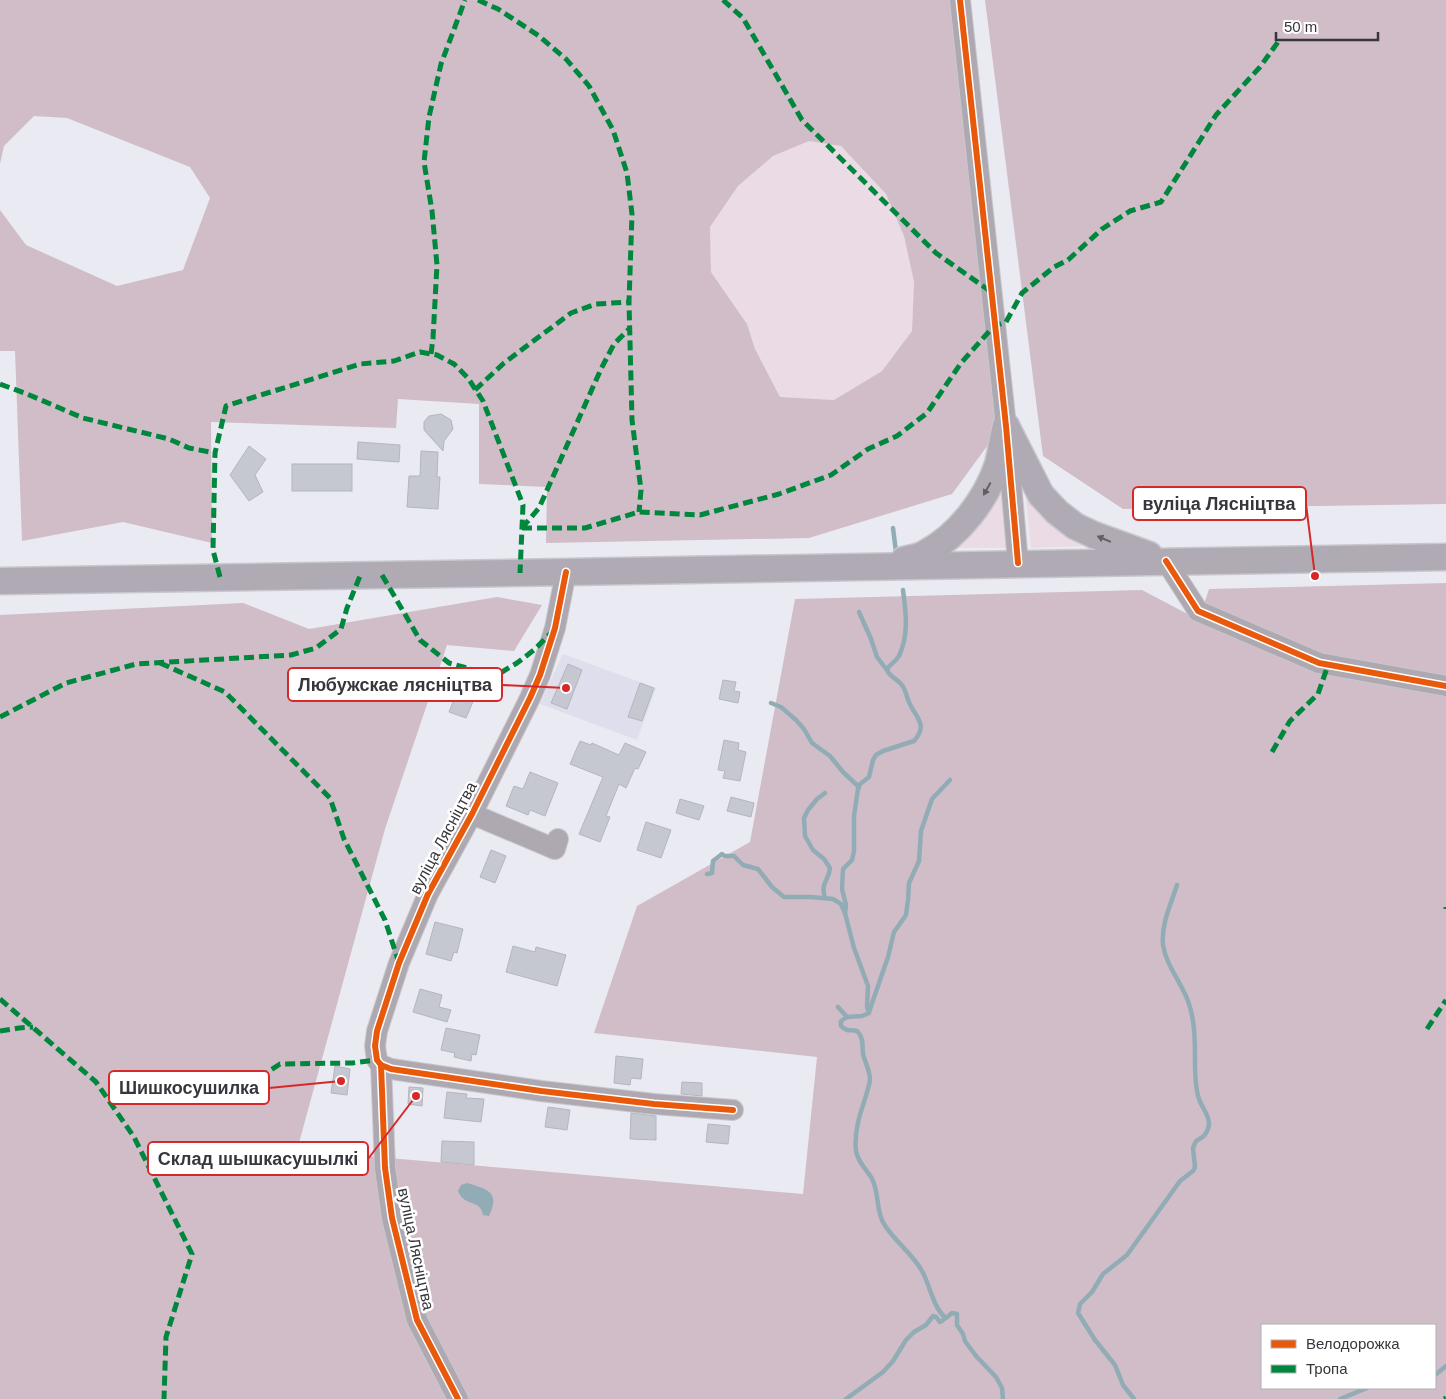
<svg xmlns="http://www.w3.org/2000/svg" width="1446" height="1399" font-family="Arial,sans-serif">
  <style>
    .built { fill: #dedeec }
    .green { fill: #eadbe4 }
    .forest { fill: #d0bdc8; fill-rule: evenodd }
    .water { fill: #92acb6 }
    .lines { fill: none; stroke-linecap: round; stroke-linejoin: round }
    .stream { stroke: #92acb6; stroke-width: 4.5 }
    .building { fill: #c5c8d1; stroke: #b4b6bc }
    .minor-casing { stroke: #c7c7cd; stroke-width: 22 }
    .major-casing { stroke: #c7c7cd; stroke-width: 29 }
    .minor { stroke: #aea8b1; stroke-width: 20 }
    .major { stroke: #b0aab5; stroke-width: 26 }
    .quiet { stroke: #00873e; stroke-width: 5; stroke-dasharray: 10 5; stroke-linecap: butt }
    .cycleway-casing { stroke: #fff; stroke-width: 9 }
    .cycleway { stroke: #e8590c; stroke-width: 6 }
    .oneway { fill: #615f66 }
    .labels { text-anchor: middle; dominant-baseline: central; stroke-width: 5; stroke-linejoin: round; paint-order: stroke }
    .street-label { font-size: 16px; fill: #36363c; stroke: #fff }
    .leader { fill: none; stroke: #d62828; stroke-width: 2 }
    .callout-dot { fill: #d62828; stroke: #fff; stroke-width: 2 }
    .callout { fill: #fff; stroke: #d62828; stroke-width: 2 }
    .callout-label { font-size: 18px; text-anchor: middle; font-weight: bold; fill: #36363c }
  </style>
  <rect width="100%" height="100%" fill="#eaeaf2"/>
  <path class="built" d="M563,654l93,34 -19,52 -97,-36z"/>
  <g class="green">
    <path d="M809,141l32,5 45,48 18,42 10,46 -2,49 -30,40 -48,29 -54,-3 -25,-48 -8,-25 -36,-52 -1,-45 28,-41 35,-30z"/>
    <path d="M1001,480l6,68h-58z"/>
    <path d="M1025,488l63,58 -57,2z"/>
  </g>
  <g class="forest">
    <path d="M0,0h953l43,434 -44,60 -143,44 -263,5 1,-56 -68,-3v-80l-81,-5 -2,29 -185,-6 1,121 -89,-21 -101,19 -7,-190h-15v-141l26,35 91,41 66,-16 27,-72 -20,-31 -123,-49 -33,-2 -30,30 -4,18zM809,141l32,5 45,48 18,42 10,46 -2,49 -30,40 -48,29 -54,-3 -25,-48 -8,-25 -36,-52 -1,-45 28,-41 35,-30z"/>
    <path d="M985,0h461v504l-323,5 -80,-53z"/>
    <path d="M1446,583v816h-1446v-784l243,-12 66,26 188,-32 45,8 -28,46 -67,-6 -62,184 -88,321 506,44 14,-137 -223,-24 43,-127 113,-64 45,-243 347,-9 57,30 10,-31zM1262,1325h173v63h-173z"/>
  </g>
  <path class="water" d="M467,1183c19,6 34,8 22,33l-6,-1c-3,-17 -18,-7 -25,-24l3,-6z"/>
  <g class="lines">
    <g class="stream">
      <path d="M893,528l3,24"/>
      <path d="M903,590c3,23 6,45 -4,66 -4,7 -10,8 -12,14 3,7 9,8 14,14 5,5 5,12 8,18 6,15 20,22 5,39l-31,10 -7,4 -3,5 -4,17 -9,7 -2,5 -4,27v35l-2,9 -9,9 -1,20 4,16 -1,8 9,35 14,38 -1,21 2,6 -7,3 -15,1 -6,4v5c2,2 4,3 6,4 4,1 8,-1 11,2 6,6 4,15 5,22 2,9 7,16 7,26 -1,7 -4,15 -6,22 -5,14 -10,33 -8,49 2,11 9,17 15,26 9,14 4,33 13,47 11,18 28,29 38,47 8,14 11,37 24,47l6,-5 5,1v11l6,9 2,7 11,15 20,21 6,11 1,11"/>
      <path d="M859,612l12,27 6,18 10,13"/>
      <path d="M771,703l10,4 15,13 8,9 8,14 18,13 13,16 16,15"/>
      <path d="M707,874l5,-1 1,-12 9,-7 3,2h9l9,9 15,4 14,18 12,10h26l23,2 8,5 4,9"/>
      <path d="M825,898c-5,-16 4,-17 5,-30l-6,-9 -11,-9 -8,-14 -1,-18 4,-8 9,-11 8,-6"/>
      <path d="M838,1007l9,10"/>
      <path d="M869,1012l19,-55 6,-25 12,-17 2,-15 1,-17 10,-22 2,-30 11,-32 18,-19"/>
      <path d="M1435,1375l11,-9"/>
      <path d="M846,1399l37,-27 10,-11 13,-21 8,-8 12,-7 7,-9 3,1 4,5 2,-1 3,-3"/>
      <path d="M1134,1399l-11,-14 -8,-20 -20,-25 -17,-27 2,-9 12,-12 11,-18 24,-19 53,-74 13,-10 2,-4 -2,-19 3,-7c8,-4 12,-8 13,-17 0,-10 -7,-16 -10,-25 -4,-12 -4,-25 -4,-38 0,-20 0,-41 -7,-60 -7,-19 -22,-36 -25,-56 -2,-21 8,-41 14,-60"/>
      <path d="M1340,1399l27,-11"/>
    </g>
  </g>
  <g class="building">
    <path d="M441,414l10,6 2,9 -9,12 -1,10 -19,-21v-8l5,-6z"/>
    <path d="M358,442l42,3 -1,17 -42,-3z"/>
    <path d="M249,446l17,13 -11,16 8,17 -14,9 -19,-26z"/>
    <path d="M421,451l17,1 -1,25h3l-2,32 -31,-2 2,-31h11z"/>
    <rect x="292" y="464" width="60" height="27"/>
    <path d="M568,664l14,6 -15,39 -16,-6z"/>
    <path d="M437,676l40,16 -11,26 -17,-6 5,-13 -23,-10z"/>
    <path d="M723,680l13,2 -2,9 6,1 -2,11 -19,-4z"/>
    <path d="M640,683l14,5 -12,33 -14,-4z"/>
    <path d="M724,740l15,3 -1,7 8,2 -6,29 -17,-3 2,-7 -7,-1z"/>
    <path d="M580,741l11,4 1,-2 27,12 6,-12 21,9 -8,17 -3,-1 -9,20 -7,-4 -13,32 4,1 -10,25 -21,-8 24,-57 -33,-13z"/>
    <path d="M530,772l28,11 -13,33 -15,-6 -2,5 -22,-9 8,-20 9,3z"/>
    <path d="M731,797l23,6 -3,14 -24,-6z"/>
    <path d="M680,799l24,7 -5,14 -23,-7z"/>
    <path d="M646,822l25,8 -10,28 -24,-8z"/>
    <path d="M491,850l15,6 -11,27 -15,-6z"/>
    <path d="M435,922l28,7 -6,24 -3,-1 -3,9 -25,-7z"/>
    <path d="M513,946l22,6 1,-5 30,8 -9,31 -51,-14z"/>
    <path d="M420,989l22,6 -3,12 12,3 -4,12 -34,-10z"/>
    <path d="M446,1028l34,7 -4,20 -4,-1 -1,7 -17,-4 1,-4 -14,-3z"/>
    <path d="M616,1056l27,3 -2,20 -10,-1 -1,7 -16,-2z"/>
    <path d="M335,1066l15,3 -3,26 -16,-2z"/>
    <path d="M682,1082l20,1v13l-21,-2z"/>
    <path d="M409,1087l14,1 -1,18 -14,-2z"/>
    <path d="M447,1092l20,2 -1,4 18,1 -3,23 -37,-4z"/>
    <path d="M548,1107l22,3 -3,20 -22,-3z"/>
    <path d="M631,1113l25,3v24l-26,-1z"/>
    <path d="M708,1124l22,2 -2,18 -22,-2z"/>
    <path d="M442,1141l32,1v23l-33,-3z"/>
  </g>
  <g class="lines">
    <g class="minor-casing">
      <g id="minor">
        <path d="M960,0l46,426 12,137"/>
        <path d="M1166,561l32,50 121,52 127,23"/>
        <path d="M472,814l83,35 3,-10"/>
        <path d="M381,1065l10,4 150,22 113,13 79,6"/>
        <path d="M458,1399l-41,-79 -25,-102 -7,-50 -4,-103 -4,-5 -2,-14 2,-15 22,-68 29,-69 44,-80 58,-116 10,-23 15,-47 11,-56"/>
      </g>
    </g>
    <g class="major-casing">
      <g id="major">
        <path d="M1006,426l35,69 16,17 18,14 19,9 55,20"/>
        <path d="M904,560c7,-2 16,-3 22,-7 33,-18 60,-53 72,-89 3,-12 5,-26 8,-38"/>
        <path d="M0,581l566,-9 880,-15"/>
      </g>
    </g>
    <use href="#minor" class="minor"/>
    <use href="#major" class="major"/>
    <g class="quiet">
      <path d="M478,0l20,9 41,27 27,23 23,27 24,44 14,43 5,41 -3,88 3,118 9,70 -2,22"/>
      <path d="M723,0l20,18 59,102 134,133 54,38"/>
      <path d="M431,354l2,-16 4,-73 -5,-54 -8,-49 5,-45 12,-53 24,-64"/>
      <path d="M0,384l27,10 56,24 86,21 20,9 26,5"/>
      <path d="M475,390l29,-27 67,-50 25,-9 33,-2"/>
      <path d="M522,528h63l54,-16 61,3 79,-21 52,-19 37,-26 29,-13 30,-23 34,-50 33,-37 12,-4 16,-29 32,-26 14,-7 34,-31 28,-18 31,-9 55,-87 44,-48 18,-25"/>
      <path d="M522,528l17,-20 62,-139 13,-25 15,-15"/>
      <path d="M382,575l38,65 29,23 36,10 17,-1 15,-9 17,-13 18,-18"/>
      <path d="M220,577l-7,-27 2,-97 11,-47 134,-42 34,-3 26,-9 17,3 17,9 14,14 15,23 40,104 -3,68"/>
      <path d="M160,663l65,29 105,106 14,41 41,81 14,43"/>
      <path d="M0,717l66,-34 70,-19 155,-9 25,-7 25,-19 6,-21 13,-32"/>
      <path d="M1272,752l18,-31 28,-27 10,-29"/>
      <path d="M1446,907v2"/>
      <path d="M0,999l96,83 38,55 58,117 -26,83 -2,62"/>
      <path d="M1427,1029l19,-29"/>
      <path d="M0,1031l19,-3 14,-1"/>
      <path d="M245,1103l9,-22 26,-17 72,-1 25,-3"/>
      <path d="M1444,1399l2,-1"/>
    </g>
    <g class="cycleway-casing">
      <g id="cycleway">
        <path d="M960,0l46,426 12,137"/>
        <path d="M1166,561l32,50 121,52 127,23"/>
        <path d="M381,1065l10,4 150,22 113,13 79,6"/>
        <path d="M458,1399l-41,-79 -25,-102 -7,-50 -4,-103 -4,-5 -2,-14 2,-15 22,-68 29,-69 44,-80 58,-116 10,-23 15,-47 11,-56"/>
      </g>
    </g>
    <use href="#cycleway" class="cycleway"/>
  </g>
  <defs><path id="oneway-solid" d="M-6-.8H1V-3.2L6.5 0L1 3.2V.8H-6Z" transform="scale(1.25)"/></defs>
  <g class="oneway">
    <use href="#oneway-solid" transform="translate(987 489) rotate(119)"/>
    <use href="#oneway-solid" transform="translate(1104 539) rotate(-157)"/>
  </g>
  <g class="labels">
    <g class="street-label">
      <text transform="translate(443 838) rotate(-62)">вуліца Лясніцтва</text>
      <text transform="translate(416 1249) rotate(78)">вуліца Лясніцтва</text>
    </g>
  </g>
  <path class="leader" d="M1315 576L1306 504M566 688L502 685M341 1081L269 1088M416 1096L368 1159"/>
  <g class="callout-dot">
    <circle cx="1315" cy="576" r="5"/>
    <circle cx="566" cy="688" r="5"/>
    <circle cx="341" cy="1081" r="5"/>
    <circle cx="416" cy="1096" r="5"/>
  </g>
  <g class="callout">
    <rect x="1133" y="487" width="173" height="33" rx="5"/>
    <rect x="288" y="668" width="214" height="33" rx="5"/>
    <rect x="109" y="1071" width="160" height="33" rx="5"/>
    <rect x="148" y="1142" width="220" height="33" rx="5"/>
  </g>
  <g class="callout-label">
    <text x="1219" y="510">вуліца Лясніцтва</text>
    <text x="395" y="691">Любужскае лясніцтва</text>
    <text x="189" y="1094">Шишкосушилка</text>
    <text x="258" y="1165">Склад шышкасушылкі</text>
  </g>
  <rect x="1261" y="1324" width="175" height="65" fill="#ffffff" stroke="#afafb1"/>
  <rect x="1271" y="1340" width="25" height="8" fill="#e8590c" stroke="#afafb1"/>
  <text x="1306" y="1349" font-size="15" fill="#36363c">Велодорожка</text>
  <rect x="1271" y="1365" width="25" height="8" fill="#00873e" stroke="#afafb1"/>
  <text x="1306" y="1374" font-size="15" fill="#36363c">Тропа</text>
  <path d="M1276 32v8h102v-8" fill="none" stroke="#36363c" stroke-width="2.5"/>
  <text x="1284" y="32" font-size="15" fill="#36363c" stroke="#ffffff" stroke-width="4" paint-order="stroke">50 m</text>
</svg>
